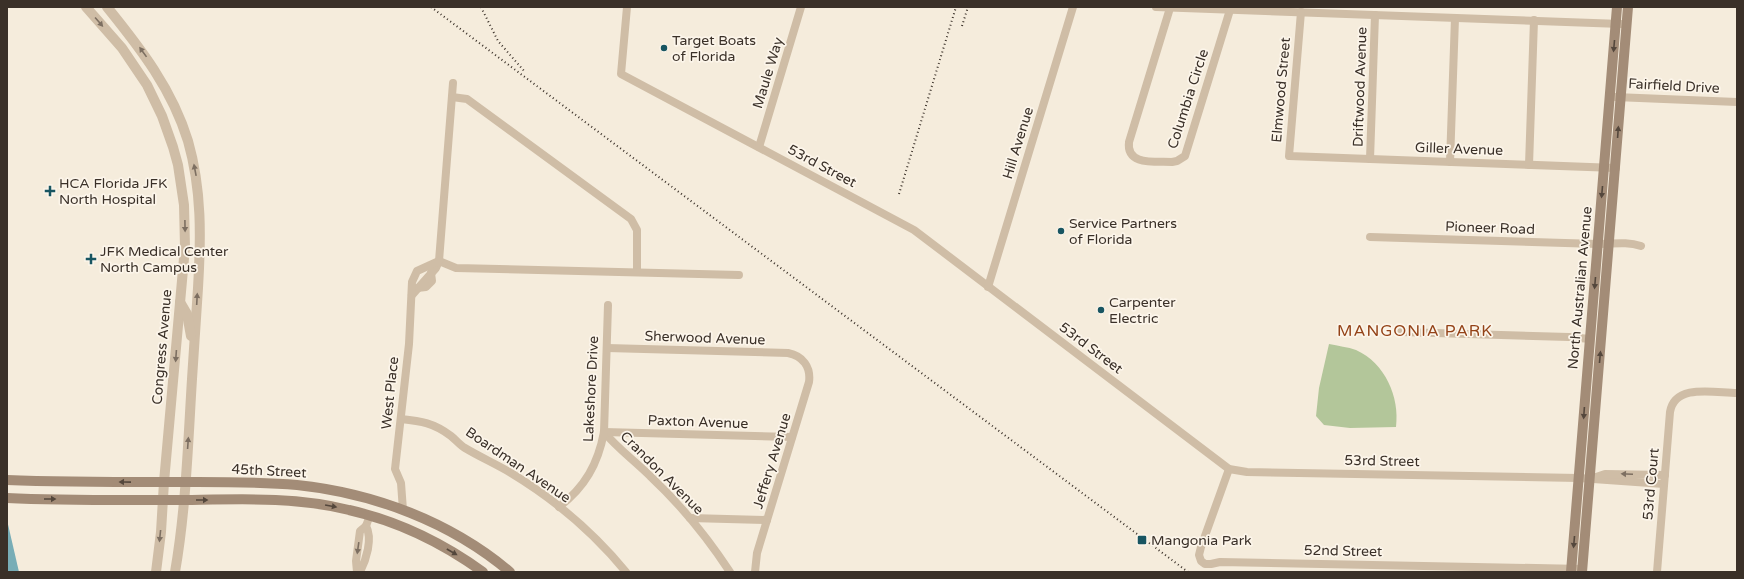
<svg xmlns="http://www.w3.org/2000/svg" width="1744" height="579" font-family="'Varela Round',sans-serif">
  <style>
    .green { fill: #b3c69a }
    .water { fill: #78adb6 }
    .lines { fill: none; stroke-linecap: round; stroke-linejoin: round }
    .minor { stroke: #cfbda6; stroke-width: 8 }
    .tertiary { stroke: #cfbda6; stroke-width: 10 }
    .secondary { stroke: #a38c77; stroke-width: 10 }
    .rail { stroke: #3a3028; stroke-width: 2; stroke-dasharray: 1 3; stroke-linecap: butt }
    .oneway { fill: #7d6f61 }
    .oneway2 { fill: #54473c }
    .poi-dot { fill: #185561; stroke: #fcf5ea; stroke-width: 1.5 }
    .labels { text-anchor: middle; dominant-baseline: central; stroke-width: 3.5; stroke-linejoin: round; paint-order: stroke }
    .poi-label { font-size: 14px; fill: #3a3028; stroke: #fcf5ea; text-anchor: start }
    .street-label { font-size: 14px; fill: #3a3028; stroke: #fcf5ea }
    .quarter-label { font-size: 16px; letter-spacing: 1px; fill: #934217; stroke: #fcf5ea }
  </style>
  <rect width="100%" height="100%" fill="#f5ecdc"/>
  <path class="green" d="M1329,344c9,2 19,3 27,6 29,13 44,47 40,77l-46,1 -26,-3 -8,-9 3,-28z"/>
  <path class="water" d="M7,520l12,52h-12z"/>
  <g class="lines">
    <g class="minor">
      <path d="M627,7l-6,67 293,156 315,239 18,3 332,6 85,6"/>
      <path d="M1156,7l465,17"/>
      <path d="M1170,8l-41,134c-3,24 27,19 43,20l5,-1 8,-5 45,-146"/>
      <path d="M1301,12l-12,144 327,12"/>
      <path d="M452,97l15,2 164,120 6,11v42"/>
      <path d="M1615,97l122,5"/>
      <path d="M759,147l42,-140"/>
      <path d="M1370,159l5,-144"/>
      <path d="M1450,162l5,-144"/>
      <path d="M1529,165l5,-145"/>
      <path d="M1370,237l228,7c15,0 28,-3 43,2"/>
      <path d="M439,261l17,7 283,7"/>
      <path d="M988,287l85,-280"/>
      <path d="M417,288l9,-1 6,-6 -1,-8"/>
      <path d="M412,295l24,-27 3,-7 14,-178"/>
      <path d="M1401,332l168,5 21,2"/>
      <path d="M607,348l181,5c15,3 23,14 21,29l-52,171 -2,19"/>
      <path d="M401,419c20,2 33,4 50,17 5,4 9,9 14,12 15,9 31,16 46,25 43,26 83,60 115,99"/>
      <path d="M604,432c13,16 31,29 46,44 30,28 57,61 80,96"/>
      <path d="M604,432l188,5"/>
      <path d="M1229,469l-28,78 -2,8 2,6 4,3h6l9,-2 363,7"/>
      <path d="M1593,478l12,-4 60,1"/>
      <path d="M559,507c26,-20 39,-43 45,-75l4,-127"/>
      <path d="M403,510l-2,-27 -6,-14 14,-125 3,-62 5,-11 22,-10"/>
      <path d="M690,518l77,2"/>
      <path d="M357,572l-1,-11 4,-30 6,-5 4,-11"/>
      <path d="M360,572c6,-12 13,-33 6,-46"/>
      <path d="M1657,572l13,-160c5,-29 45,-19 67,-19"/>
    </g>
    <g class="tertiary">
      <path d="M86,7l36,41 25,37 15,31 11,31 5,18 6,40 1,42 -21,235 -3,50 -5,40"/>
      <path d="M107,7c34,42 65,82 81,134 14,49 13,97 10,147 -2,30 -4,61 -6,91 -4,64 -6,130 -17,193"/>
      <path d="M180,302l7,12 4,22"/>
    </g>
    <g class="secondary">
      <path d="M7,480c52,2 105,2 157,2 45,0 89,-1 133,3 77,8 154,37 213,87"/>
      <path d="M7,498c61,3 124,2 185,2 52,-1 106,-3 157,10 49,11 94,33 134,62"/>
      <path d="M1571,572l46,-565"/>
      <path d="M1582,572l46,-565"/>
    </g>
    <g class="rail">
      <path d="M431,7l757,565"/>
      <path d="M481,7l17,34 27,31"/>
      <path d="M962,26l6,-19"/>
      <path d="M899,194l57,-187"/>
    </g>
  </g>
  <defs><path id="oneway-solid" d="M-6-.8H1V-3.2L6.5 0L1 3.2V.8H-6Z"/></defs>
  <g class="oneway">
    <use href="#oneway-solid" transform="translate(99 22) rotate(49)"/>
    <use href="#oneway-solid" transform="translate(143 52) rotate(-126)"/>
    <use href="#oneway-solid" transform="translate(195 170) rotate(-101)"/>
    <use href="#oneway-solid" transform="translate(185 226) rotate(89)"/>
    <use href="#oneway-solid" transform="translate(197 299) rotate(-87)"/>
    <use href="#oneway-solid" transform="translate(176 356) rotate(94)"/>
    <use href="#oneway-solid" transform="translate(188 443) rotate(-86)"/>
    <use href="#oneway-solid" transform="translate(1627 474) rotate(-178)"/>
    <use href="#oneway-solid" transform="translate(160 536) rotate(96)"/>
    <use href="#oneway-solid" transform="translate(358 548) rotate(98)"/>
  </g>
  <g class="oneway2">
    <use href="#oneway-solid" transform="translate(1614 46) rotate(95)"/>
    <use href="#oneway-solid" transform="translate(1618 132) rotate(-86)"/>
    <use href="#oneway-solid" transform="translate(1602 192) rotate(95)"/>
    <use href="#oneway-solid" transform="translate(1595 283) rotate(95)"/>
    <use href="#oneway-solid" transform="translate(1600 357) rotate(-85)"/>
    <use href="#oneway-solid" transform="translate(1584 413) rotate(94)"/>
    <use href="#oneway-solid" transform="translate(125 482) rotate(-179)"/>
    <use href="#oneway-solid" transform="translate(50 499)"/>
    <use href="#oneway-solid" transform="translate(202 500)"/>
    <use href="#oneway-solid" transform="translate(331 506) rotate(10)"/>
    <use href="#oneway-solid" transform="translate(1574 542) rotate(95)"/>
    <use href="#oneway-solid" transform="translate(452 552) rotate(30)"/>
  </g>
  <g class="poi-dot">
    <circle cx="664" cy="48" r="4"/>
    <path d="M48 185h4v4h4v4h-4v4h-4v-4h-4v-4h4z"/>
    <circle cx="1061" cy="231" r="4"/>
    <path d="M89 253h4v4h4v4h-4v4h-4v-4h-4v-4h4z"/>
    <circle cx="1101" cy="310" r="4"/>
    <rect x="1137" y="535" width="10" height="10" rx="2"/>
  </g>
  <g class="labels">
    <g class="poi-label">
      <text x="672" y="40">Target Boats<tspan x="672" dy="16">of Florida</tspan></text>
      <text x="59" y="183">HCA Florida JFK<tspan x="59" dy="16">North Hospital</tspan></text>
      <text x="1069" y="223">Service Partners<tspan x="1069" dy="16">of Florida</tspan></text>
      <text x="100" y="251">JFK Medical Center<tspan x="100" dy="16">North Campus</tspan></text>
      <text x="1109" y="302">Carpenter<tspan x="1109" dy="16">Electric</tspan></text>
      <text x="1151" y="540">Mangonia Park</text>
    </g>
    <g class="street-label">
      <text transform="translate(768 73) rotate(-73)">Maule Way</text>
      <text transform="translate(1674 86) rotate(3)">Fairfield Drive</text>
      <text transform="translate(1360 87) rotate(-88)">Driftwood Avenue</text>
      <text transform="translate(1281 90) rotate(-85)">Elmwood Street</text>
      <text transform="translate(1188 99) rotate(-72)">Columbia Circle</text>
      <text transform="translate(1018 143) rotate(-73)">Hill Avenue</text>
      <text transform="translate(1459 149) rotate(2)">Giller Avenue</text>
      <text transform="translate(822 166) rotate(28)">53rd Street</text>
      <text transform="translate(1490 228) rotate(2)">Pioneer Road</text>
      <text transform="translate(1580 288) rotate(-85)">North Australian Avenue</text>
      <text transform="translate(705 338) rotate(2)">Sherwood Avenue</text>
      <text transform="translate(162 347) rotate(-85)">Congress Avenue</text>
      <text transform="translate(1091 348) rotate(37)">53rd Street</text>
      <text transform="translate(591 389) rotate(-87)">Lakeshore Drive</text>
      <text transform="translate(390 393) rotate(-84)">West Place</text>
      <text transform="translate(698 422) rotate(2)">Paxton Avenue</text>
      <text transform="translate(772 461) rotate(-73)">Jeffery Avenue</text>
      <text transform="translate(1382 461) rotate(1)">53rd Street</text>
      <text transform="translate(518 465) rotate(34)">Boardman Avenue</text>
      <text transform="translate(269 471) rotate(3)">45th Street</text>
      <text transform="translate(662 473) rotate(45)">Crandon Avenue</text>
      <text transform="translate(1651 484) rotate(-85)">53rd Court</text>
      <text transform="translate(1343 551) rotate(1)">52nd Street</text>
    </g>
    <g class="quarter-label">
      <text x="1415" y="331">MANGONIA PARK</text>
    </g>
  </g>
  <rect width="1744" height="579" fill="none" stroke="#3a3028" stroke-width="16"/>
</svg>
